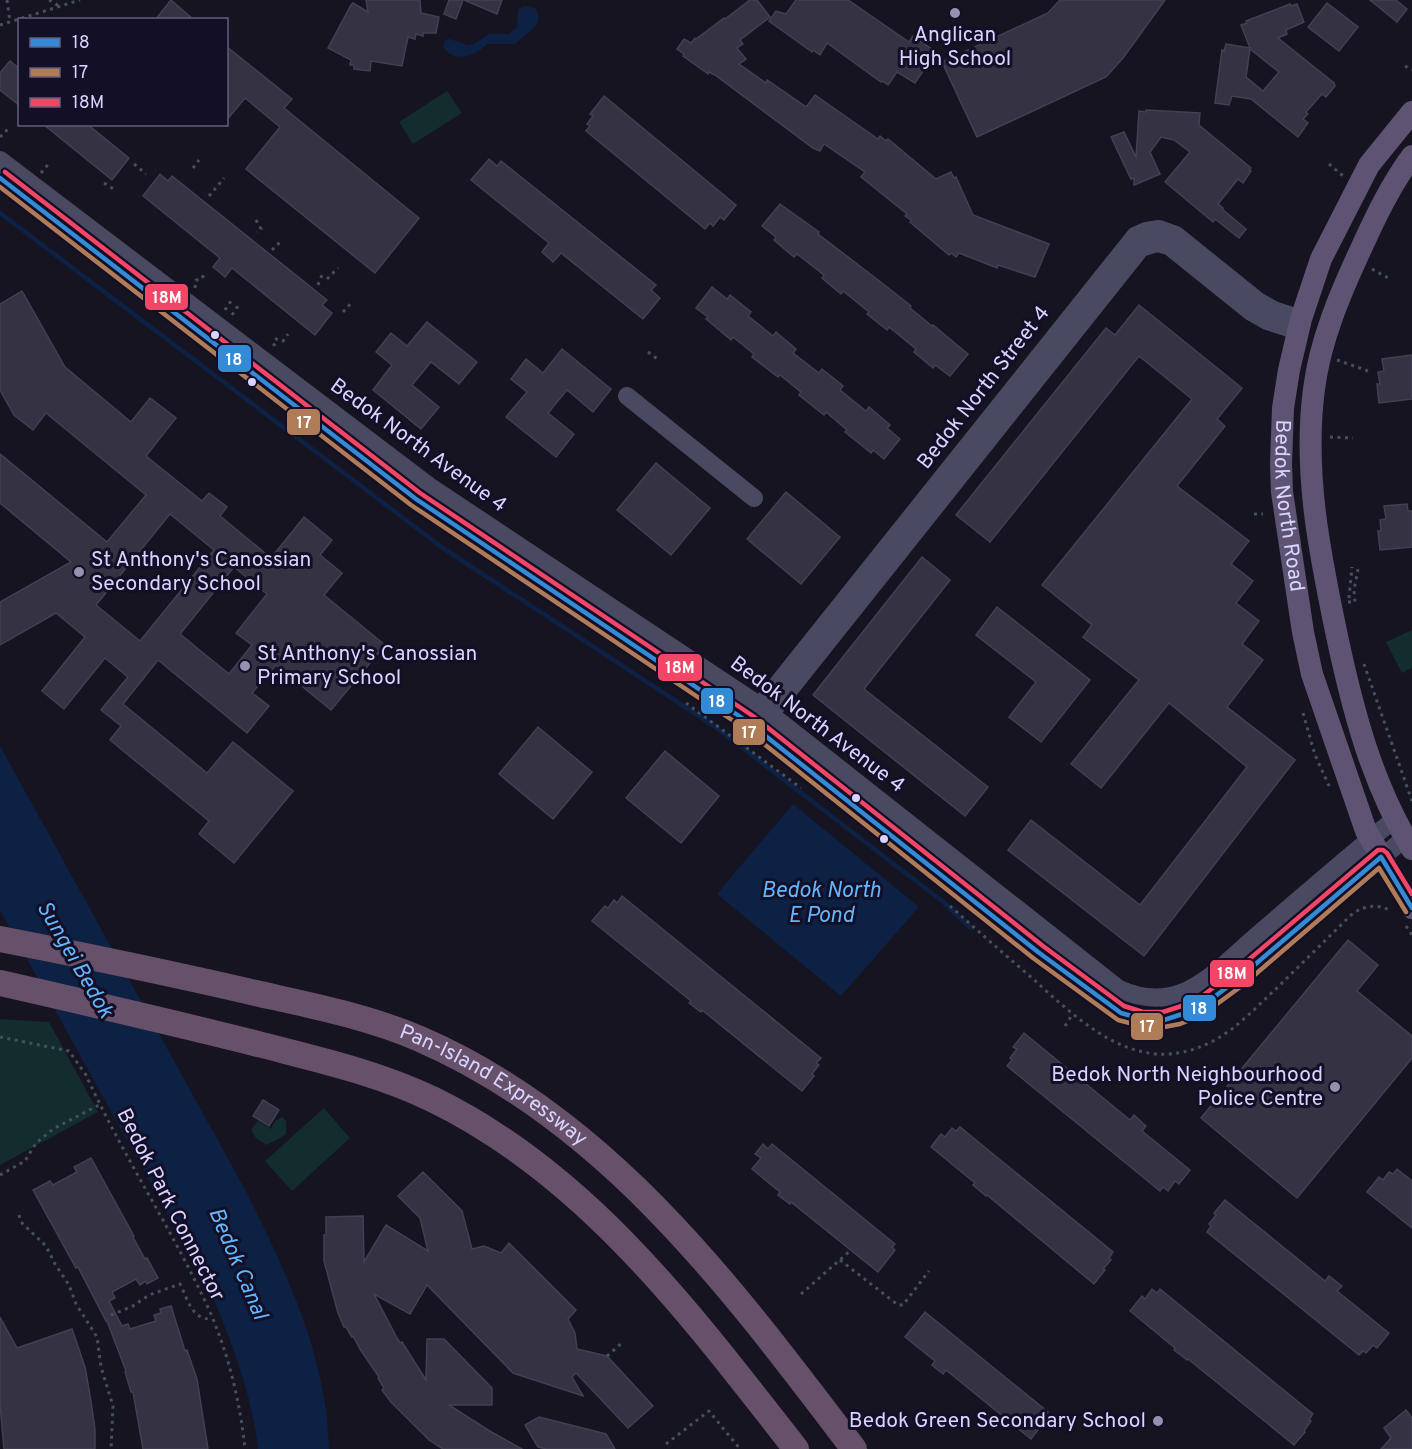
<svg xmlns="http://www.w3.org/2000/svg" width="1412" height="1449" font-family="Overpass,sans-serif">
  <style>
    .green { fill: #132c2d }
    .water { fill: #0d2144 }
    .lines { fill: none; stroke-linecap: round; stroke-linejoin: round }
    .stream { stroke: #0d2144; stroke-width: 4.5 }
    .building { fill: #343243; stroke: #433f54; stroke-width: 1.5; fill-rule: evenodd }
    .path { stroke: #44505f; stroke-width: 3; stroke-dasharray: 3 4.5; stroke-linecap: butt }
    .minor { stroke: #4a4962; stroke-width: 18 }
    .major { stroke: #5e5373; stroke-width: 22 }
    .highway { stroke: #67516a; stroke-width: 26 }
    .bus-1-casing { stroke: #130f26; stroke-width: 9 }
    .bus-2-casing { stroke: #130f26; stroke-width: 9 }
    .bus-3-casing { stroke: #130f26; stroke-width: 9 }
    .bus-1 { stroke: #338bd7; stroke-width: 4.5 }
    .bus-2 { stroke: #b07c57; stroke-width: 4.5 }
    .bus-3 { stroke: #f34667; stroke-width: 4.5 }
    .poi-dot { fill: #9591b1; stroke: #130f26; stroke-width: 2 }
    .bus-dot { fill: #d9d4ff; stroke: #130f26; stroke-width: 2 }
    .labels { text-anchor: middle; dominant-baseline: central; stroke-width: 6; stroke-linejoin: round; paint-order: stroke }
    .poi-label { font-size: 21px; fill: #d9d4ff; stroke: #130f26; text-anchor: start }
    .street-label { font-size: 21px; fill: #d9d4ff; stroke: #130f26 }
    .water-label { font-size: 22px; font-style: italic; fill: #62b6ff; stroke: #130f26 }
    .line-badge { stroke: #130f26; stroke-width: 2 }
    .badge-label { font-size: 16px; text-anchor: middle; font-weight: bold; fill: #fff }
  </style>
  <rect width="100%" height="100%" fill="#161421"/>
  <g class="green">
    <path d="M447,91l15,22 -49,31 -14,-22z"/>
    <path d="M1412,630v38l-10,5 -16,-31z"/>
    <path d="M0,1019l49,3 49,90 -98,53z"/>
    <path d="M324,1108l26,30 -58,53 -27,-30z"/>
    <path d="M282,1117l4,4v13l-5,4 -15,7 -11,-8 -4,-7 7,-9 13,8 4,-8z"/>
  </g>
  <g class="water">
    <path d="M525,6l10,2 4,8 -2,9 -22,19h-28c-11,12 -32,20 -44,3l2,-7 5,-1 18,6 6,-1 15,-10h20l8,-7 1,-18z"/>
    <path d="M0,746l247,447c40,81 80,164 82,256h-71c-6,-54 -25,-103 -45,-152l-213,-387z"/>
    <path d="M793,804l126,103 -78,89 -124,-102z"/>
  </g>
  <g class="lines">
    <path class="stream" d="M0,213l443,335 271,178 228,175 29,27"/>
  </g>
  <g class="building">
    <path d="M171,0l23,20h-39z"/>
    <path d="M366,0h54l1,13 18,4 -3,16h-13v3l-7,-2 -1,5 -7,-2 -6,29 -31,-5 -1,10 -16,-2v-4h-4l1,-5 -23,-12 23,-43 2,-2 15,9z"/>
    <path d="M449,0h14l-7,19 -12,-5z"/>
    <path d="M464,0h38l-5,14z"/>
    <path d="M750,0h7l13,17 -30,23 3,4 -6,4 9,11 -7,5 27,19 1,-3 38,26h2l8,-11 63,44 2,-3 6,5 2,-2 48,40 15,-7 3,6 2,-1 17,38 76,29 -14,33 -37,-12 -1,3 -38,-15 -3,4 -5,-4 -2,2 -39,-33 1,-2 -6,-4 2,-2 -46,-37 4,-5 -41,-28 -4,7 -7,-3 -98,-73 -6,-3 -1,2 -25,-18 1,-2 -7,-5 7,-10 7,4 4,-5 1,1 28,-21 1,1z"/>
    <path d="M796,0h52l61,42 4,-6 23,16 -21,31 -18,-11 -9,13 -6,-4 -1,1 -54,-39 -7,12 -7,-5 -1,2 -43,-31 7,-10 10,3z"/>
    <path d="M1060,0h105l-42,58 -17,19 -129,60 -35,-75 106,-49z"/>
    <path d="M1370,0h26l11,9 -10,13z"/>
    <path d="M1327,3l31,24 -19,24 -31,-24z"/>
    <path d="M1290,4l1,2 6,-2 7,18 -18,8 1,4 -9,4 56,45 1,3 -9,11 -4,-3 -16,18 2,2 -5,5 5,4 -10,14 -47,-38 -19,-3 -3,9 -14,-2 7,-53 2,1 2,-7 24,4 -9,-23 6,-2 -1,-2zM1250,49l29,23 -16,19 -17,-14z"/>
    <path d="M226,46l66,53 -8,9 135,110 -44,55 -129,-104 34,-42 -35,-29 -19,23z"/>
    <path d="M10,61l10,8v37l-20,-16v-17z"/>
    <path d="M604,96l132,109 -12,15 -4,-3 -7,9 -3,-3 -5,6 -119,-98 4,-5 -3,-2 6,-8 -3,-2z"/>
    <path d="M1146,110l54,3 -1,12 52,43 -2,2 2,1 -8,12 -5,-4 -20,25 5,4 -1,1 24,20 -7,9 -24,-19 -2,3 -48,-40 25,-30 -16,-12 -13,-3 -11,15 10,22 -26,11v-7l-3,1 -20,-42 13,-5 12,25 3,-46 7,1z"/>
    <path d="M43,124h44l42,34 -17,22z"/>
    <path d="M489,159l8,7 4,-5 155,124 -5,5 9,8 -17,21 -82,-66 -8,9 -11,-10 7,-9 -78,-63z"/>
    <path d="M160,174l8,7 4,-5 155,124 -5,5 10,8 -17,22 -83,-67 -7,9 -12,-10 7,-9 -77,-62z"/>
    <path d="M780,204l39,28 -1,2 64,49 29,23 -1,2 22,18 1,-1 35,29 -18,22 -15,-11 -2,3 -19,-16 2,-3 -27,-22 -2,3 -20,-16 2,-2 -26,-21 -2,3 -19,-16 2,-3 -27,-21 -3,3 -20,-17 2,-3 -14,-11z"/>
    <path d="M712,287l15,12 3,-4 21,17 -3,4 25,20 3,-4 20,17 -3,4 26,20 3,-4 21,17 -3,4 26,21 3,-4 21,18 -3,3 13,11 -16,20 -11,-9 -2,3 -26,-21 2,-2 -21,-18 -2,3 -25,-20 2,-3 -21,-17 -2,2 -26,-20 2,-3 -21,-17 -2,3 -25,-21 2,-2 -12,-9z"/>
    <path d="M22,291l43,76 66,55 19,-24 26,20 -30,38 56,45 7,-8 18,14 -7,9 51,42 33,-41 28,23 -12,15 22,18 -18,22 61,50 -54,65 -55,-45 -24,28 17,13 -22,27 -89,-73 -35,44 84,69 26,-31 60,49 -59,72 -35,-29 10,-13 -99,-81 11,-14 -20,-16 27,-33 -23,-19 -41,51 -22,-18 43,-54 -29,-24 -56,32v-43l71,-40 -71,-59v-49l107,88 39,-47 -100,-82 -13,17 -19,-15 -14,-25v-86zM170,514l44,36 -74,91 -44,-36zM234,567l33,27 -31,39 16,12 -23,29 -49,-40z"/>
    <path d="M1139,305l103,83 -25,31 8,7 -48,60 72,55 -18,23 22,17 -17,22 23,18 -17,23 21,16 -36,47 68,53 -151,196 -136,-106 23,-30 109,85 107,-138 -78,-64 -68,85 -30,-24 68,-84 -56,-43 9,-12 -50,-40 150,-186 -53,-43 -149,186 -34,-27 150,-187 9,7z"/>
    <path d="M427,322l50,40 -18,22 -28,-22 -19,23 27,22 -18,22 -48,-39 19,-25 -16,-13 15,-19 16,13z"/>
    <path d="M562,349l49,40 -18,23 -26,-22 -19,23 26,21 -18,23 -50,-40 21,-25 -16,-13 15,-20 17,14z"/>
    <path d="M1412,355v44l-33,4 -2,-19h3l-2,-12 6,-1 -2,-12z"/>
    <path d="M656,463l54,45 -39,47 -54,-45z"/>
    <path d="M786,492l54,45 -39,47 -54,-45z"/>
    <path d="M1407,504l1,7h4v36l-32,3 -2,-19h3l-1,-11 6,-1 -2,-13z"/>
    <path d="M922,557l28,23 -86,109 124,98 -23,29 -152,-121z"/>
    <path d="M997,607l93,73 -49,62 -32,-25 27,-35 -60,-47z"/>
    <path d="M538,727l54,45 -39,47 -54,-45z"/>
    <path d="M665,751l54,45 -38,47 -55,-45z"/>
    <path d="M622,896l199,162 -5,5 3,2 -7,9 2,2 -12,15 -100,-81 -1,2 -12,-9 2,-2 -99,-80 13,-15 3,2 6,-8 3,3z"/>
    <path d="M1348,940l30,25 -21,26 55,45v22l-115,140 -96,-80z"/>
    <path d="M1024,1033l106,87 4,-5 12,11 -4,5 48,39 -11,14 -4,-3 -7,10 -5,-4 -3,4 -153,-125 5,-6 -2,-2 7,-9 -4,-2z"/>
    <path d="M263,1100l16,10 -10,16 -16,-10z"/>
    <path d="M960,1127l153,125 -4,6 2,2 -8,9 2,1 -11,14 -107,-89 -1,1 -13,-11 2,-2 -44,-36 10,-13 4,3 7,-9 4,3z"/>
    <path d="M763,1144l5,5 4,-5 123,100 -3,3 3,3 -17,22 -87,-70 -1,2 -12,-9 2,-3 -28,-23 9,-11 -6,-4z"/>
    <path d="M91,1158l43,78 -1,1 12,22 2,-1 11,20 -11,6 -1,-3 -6,4 -4,-6 -24,13 3,6 -6,3 13,25 6,-2 2,5 26,-8 -2,-6 7,-2 -1,-4 11,-3 14,45 2,-1 10,29 11,70h-65l-10,-57h-2l-6,-20 1,-1 -19,-50h-1l-28,-54 -2,1 -43,-78 17,-9 3,4 24,-13 -3,-5z"/>
    <path d="M1397,1169l15,12v47l-45,-36 12,-15 4,3 6,-8 4,2z"/>
    <path d="M423,1172l39,39 10,38 12,-3 17,7 8,-10 67,67 -8,9 7,14 2,16 30,7 46,50 -25,22 -52,-55 -4,4 11,19 -70,-23 -86,-88 -17,29 -36,-20 23,44 3,5 2,-1 24,38 1,-41h17l48,49v17h-43l39,25 34,19h-79l-14,-9 -38,-38 -9,-12 2,-2 -6,-10 1,-1 -19,-28 -7,-13 -1,1 -6,-10h-2l-6,-14 -14,-52v-26h2v-18l37,-1 1,46 22,-37 42,26 -8,-33 -22,-22z"/>
    <path d="M1225,1200l100,81 4,-5 13,10 -5,5 52,42 -12,15 -4,-3 -7,8 -3,-2 -4,4 -152,-123 4,-6 -2,-2 7,-9 -2,-2z"/>
    <path d="M1152,1289l5,4 3,-4 153,125 -4,6 2,1 -7,10 1,1 -11,13 -106,-86 -1,1 -13,-10 1,-2 -45,-37 12,-15 3,3z"/>
    <path d="M925,1312l123,100 -3,5 2,1 -16,21 -85,-69 -3,4 -11,-9 3,-4 -30,-24z"/>
    <path d="M0,1317l17,31 55,-19 13,38 5,28 5,34v20h-91l-4,-45z"/>
    <path d="M1406,1410l6,8v31h-31l10,-11 -7,-10z"/>
    <path d="M539,1417l67,17 9,15h-69l-8,-2 -13,-22z"/>
  </g>
  <g class="lines">
    <g class="path">
      <path d="M7,0l3,22"/>
      <path d="M49,0l10,6"/>
      <path d="M0,25l80,-25"/>
      <path d="M1405,66l7,4"/>
      <path d="M0,137l9,-9"/>
      <path d="M134,164l12,10"/>
      <path d="M1329,164l14,12"/>
      <path d="M193,168l6,-8"/>
      <path d="M41,173l9,-11"/>
      <path d="M104,183l11,7"/>
      <path d="M209,196l15,-18"/>
      <path d="M256,220l5,9 -4,3"/>
      <path d="M272,250l9,-9"/>
      <path d="M1372,269l18,10"/>
      <path d="M327,279l11,-11"/>
      <path d="M318,285l4,-10"/>
      <path d="M195,288l1,-8h4l4,-5"/>
      <path d="M225,310l6,-9"/>
      <path d="M343,312l10,-11"/>
      <path d="M232,315l6,-9"/>
      <path d="M275,346l-2,-3 3,-4 7,2 5,-7"/>
      <path d="M648,352l12,9"/>
      <path d="M1337,360l31,11"/>
      <path d="M331,390l7,-11"/>
      <path d="M338,395l7,-10"/>
      <path d="M1330,437l23,1"/>
      <path d="M1254,514h9"/>
      <path d="M1349,598l3,-31"/>
      <path d="M1348,602h7l-1,-12 4,-21"/>
      <path d="M1364,664l48,137"/>
      <path d="M686,703l115,85"/>
      <path d="M1303,713l12,42 15,33"/>
      <path d="M950,906c27,24 54,48 82,72 51,46 106,101 179,64 26,-13 46,-36 67,-55 25,-25 50,-49 75,-74 14,-8 24,-9 39,-2"/>
      <path d="M1406,926l6,9"/>
      <path d="M1065,1026l7,-11"/>
      <path d="M0,1037l69,14 17,24c35,77 82,148 118,224 22,45 36,100 41,150"/>
      <path d="M0,1175l25,-14 11,-18 17,-14 48,-25"/>
      <path d="M19,1215l2,7 25,24 9,18 14,21 7,19 21,33 4,30 12,39 -2,43"/>
      <path d="M840,1260l58,45h5l3,-4 23,-30"/>
      <path d="M801,1294l50,-44"/>
      <path d="M111,1315l22,-9 16,-11 31,-11c8,16 12,36 32,35"/>
      <path d="M607,1356l16,-14"/>
      <path d="M666,1444l43,-33 31,38"/>
    </g>
    <g class="minor">
      <path d="M0,160l429,326 331,220 359,283c20,9 41,12 62,4 28,-11 51,-36 73,-55 47,-40 93,-81 141,-119"/>
      <path d="M0,178l416,321 332,223 290,230 70,53 13,8 21,6 22,1 14,-3 20,-8 40,-30 167,-141"/>
      <path d="M627,396l127,102"/>
      <path d="M752,716l383,-480 11,-5 13,-2 17,6 82,66 16,9 27,9"/>
      <path d="M763,723l378,-475 16,-5 12,3 82,66 16,9 31,10"/>
    </g>
    <g class="major">
      <path id="s1" d="M1412,112l-43,53 -48,94 -20,60 -12,51 -6,38 -2,56 1,28 21,140 9,42 54,157 46,77"/>
      <path d="M1412,156c-22,30 -37,62 -52,95 -20,43 -40,90 -46,138 -11,83 6,166 23,247 16,75 35,148 75,213"/>
    </g>
    <g class="highway">
      <path id="s2" d="M0,939c87,17 174,35 260,55 54,12 109,23 160,45 189,82 313,251 434,410"/>
      <path d="M0,983c88,20 175,40 262,62 58,15 116,28 170,54 155,75 260,217 364,350"/>
    </g>
    <g class="bus-1-casing">
      <path id="bus-1" d="M0,178l416,321 332,223 290,230 83,61 21,6 22,1 34,-11 40,-30 143,-122 31,51"/>
    </g>
    <g class="bus-2-casing">
      <path id="bus-2" d="M0,187l411,318 333,223 289,230 85,62 23,6 23,1 16,-3 22,-9 41,-30 136,-117 27,44"/>
    </g>
    <g class="bus-3-casing">
      <path id="bus-3" d="M5,172l415,321 333,223 290,230 81,60 19,6h20l31,-10 39,-29 145,-123h5l4,3 25,41"/>
    </g>
    <use href="#bus-1" class="bus-1"/>
    <use href="#bus-2" class="bus-2"/>
    <use href="#bus-3" class="bus-3"/>
  </g>
  <g class="poi-dot">
    <circle cx="955" cy="13" r="6"/>
    <circle cx="79" cy="572" r="6"/>
    <circle cx="245" cy="666" r="6"/>
    <circle cx="1335" cy="1087" r="6"/>
    <circle cx="1158" cy="1421" r="6"/>
  </g>
  <g class="bus-dot">
    <circle cx="215" cy="335" r="5"/>
    <circle cx="252" cy="382" r="5"/>
    <circle cx="856" cy="798" r="5"/>
    <circle cx="884" cy="839" r="5"/>
  </g>
  <g class="labels">
    <g class="poi-label">
      <text x="955" y="35" text-anchor="middle">Anglican<tspan x="955" dy="24">High School</tspan></text>
      <text x="91" y="560">St Anthony's Canossian<tspan x="91" dy="24">Secondary School</tspan></text>
      <text x="257" y="654">St Anthony's Canossian<tspan x="257" dy="24">Primary School</tspan></text>
      <text x="1323" y="1075" text-anchor="end">Bedok North Neighbourhood<tspan x="1323" dy="24">Police Centre</tspan></text>
      <text x="1146" y="1421" text-anchor="end">Bedok Green Secondary School</text>
    </g>
    <g class="street-label">
      <text transform="translate(984 388) rotate(-52)">Bedok North Street 4</text>
      <text transform="translate(418 446) rotate(36)">Bedok North Avenue 4</text>
      <text stroke="none"><textPath href="#s1" startOffset="426">Bedok North Road</textPath></text>
      <text transform="translate(817 725) rotate(37)">Bedok North Avenue 4</text>
      <text stroke="none"><textPath href="#s2" startOffset="519">Pan-Island Expressway</textPath></text>
      <text transform="translate(170 1205) rotate(63)">Bedok Park Connector</text>
    </g>
    <g class="water-label">
      <text x="821" y="891">Bedok North<tspan x="821" dy="25">E Pond</tspan></text>
      <text transform="translate(74 960) rotate(60)">Sungei Bedok</text>
      <text transform="translate(237 1264) rotate(67)">Bedok Canal</text>
    </g>
  </g>
  <g class="line-badge">
    <rect x="144" y="283" width="45" height="28" rx="6" fill="#f34667"/>
    <rect x="217" y="344" width="35" height="29" rx="6" fill="#338bd7"/>
    <rect x="286" y="408" width="35" height="28" rx="6" fill="#b07c57"/>
    <rect x="657" y="653" width="46" height="29" rx="6" fill="#f34667"/>
    <rect x="700" y="687" width="34" height="28" rx="6" fill="#338bd7"/>
    <rect x="732" y="718" width="34" height="28" rx="6" fill="#b07c57"/>
    <rect x="1209" y="959" width="46" height="29" rx="6" fill="#f34667"/>
    <rect x="1182" y="994" width="35" height="28" rx="6" fill="#338bd7"/>
    <rect x="1130" y="1012" width="34" height="29" rx="6" fill="#b07c57"/>
  </g>
  <g class="badge-label">
    <text x="167" y="303">18M</text>
    <text x="234" y="365">18</text>
    <text x="304" y="428">17</text>
    <text x="680" y="673">18M</text>
    <text x="717" y="707">18</text>
    <text x="749" y="738">17</text>
    <text x="1232" y="979">18M</text>
    <text x="1199" y="1014">18</text>
    <text x="1147" y="1032">17</text>
  </g>
  <rect x="18" y="18" width="210" height="108" fill="#130f26" stroke="#625e7d" stroke-width="1.5"/>
  <rect x="30" y="38" width="30" height="9" fill="#338bd7" stroke="#625e7d" stroke-width="1.5"/>
  <text x="72" y="48" font-size="18" fill="#d9d4ff">18</text>
  <rect x="30" y="68" width="30" height="9" fill="#b07c57" stroke="#625e7d" stroke-width="1.5"/>
  <text x="72" y="78" font-size="18" fill="#d9d4ff">17</text>
  <rect x="30" y="98" width="30" height="9" fill="#f34667" stroke="#625e7d" stroke-width="1.5"/>
  <text x="72" y="108" font-size="18" fill="#d9d4ff">18M</text>
</svg>
